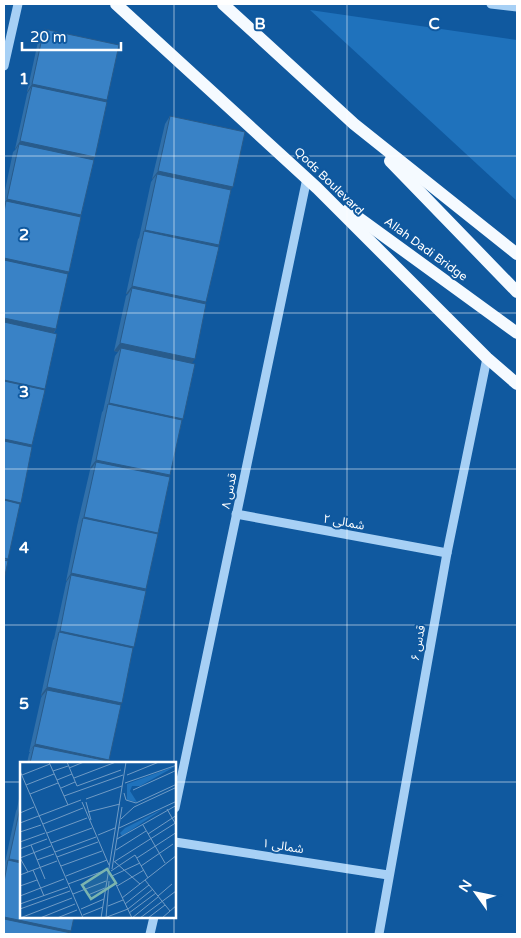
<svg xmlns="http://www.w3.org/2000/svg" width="521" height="938" font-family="'Varela Round','Noto Sans Arabic',sans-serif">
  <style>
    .green { fill: #1f72bc }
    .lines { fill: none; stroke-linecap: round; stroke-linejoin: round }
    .minor { stroke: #a7d0f5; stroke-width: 9 }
    .major { stroke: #f5faff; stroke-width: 12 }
    .wall { fill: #3170aa }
    .shaded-wall { fill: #285b8b }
    .building { fill: #3982c6; stroke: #285b8b }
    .grid { fill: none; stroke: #fff; stroke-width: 1; stroke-opacity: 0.55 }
    .labels { text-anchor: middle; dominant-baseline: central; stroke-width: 4; stroke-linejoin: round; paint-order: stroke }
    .street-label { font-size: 12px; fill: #fff; stroke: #10599f }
    .inset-road { fill: none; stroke: #709bc5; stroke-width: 1 }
    .view { fill: #7bb4af; fill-opacity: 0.15; stroke: #7bb4af; stroke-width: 2.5 }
    .inset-edge { fill: none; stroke: #fff; stroke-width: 2.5 }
    .grid-label { font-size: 16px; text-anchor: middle; font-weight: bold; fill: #fff; stroke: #10599f; stroke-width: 4; stroke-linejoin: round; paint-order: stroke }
  </style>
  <rect width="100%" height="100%" fill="#10599f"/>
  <path class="green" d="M310,10l207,30v161z"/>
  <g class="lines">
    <g class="minor">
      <path d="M491,4l26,3"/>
      <path d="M4,66l14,-62"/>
      <path d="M236,514l211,39"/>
      <path d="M175,808l132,-630"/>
      <path d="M175,842l213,33"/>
      <path d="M150,934l4,-17"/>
      <path d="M379,934l68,-381 40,-195"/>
    </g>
    <g class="major">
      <path d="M116,4l201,184 170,170 30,26"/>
      <path d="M223,4l131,120 163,130"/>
      <path d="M390,161l127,131"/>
      <path d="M348,210l169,123"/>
    </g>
  </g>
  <g class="wall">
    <path d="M44,29l62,73 -11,55 -2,3 -24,112 -2,2 -11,55 -2,4 -9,56 -14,58 -11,57 -14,57 -2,19v-385l9,-43 3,-3h-1l12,-55 1,-2h-1l12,-55z"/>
    <path d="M170,116l60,74 -11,55 -1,2 -26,116 -9,56 -1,1 -13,57 -11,57 -38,171 -11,55 -1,3h-81l2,-9 1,-2h-1l12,-54 1,-2 -1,-1 12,-55 1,-1 12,-56 1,-2h-1l11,-55 13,-56 2,-2h-2l12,-56 1,-1 12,-55 3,-4 -4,-1 12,-55 2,-2h-2l12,-55 1,-1 12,-56 2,-3h-1l13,-55z"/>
    <path d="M21,788v129l-17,17v-67l12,-56 1,-2z"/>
  </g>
  <g class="shaded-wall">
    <path d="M32,84l75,16 -5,8 -70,-22 -4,6h-1z"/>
    <path d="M20,141l75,16 -6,8 -70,-21 -3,5h-1z"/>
    <path d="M158,171l75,16 -6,8 -70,-21 -4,5h-1z"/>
    <path d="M7,199l74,16 -5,8 -70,-22 -2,3z"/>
    <path d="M145,230l74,15 -5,8 -70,-22 -5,7z"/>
    <path d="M4,258l65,14 -6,8 -59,-13z"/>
    <path d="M132,286l74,16 -5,8 -69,-22 -4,6h-2z"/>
    <path d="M4,318l52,11 -5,8 -47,-10z"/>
    <path d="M120,343l75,16 -6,8 -68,-19 -3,4 -4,-1z"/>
    <path d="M4,380l41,9 -6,8 -35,-8z"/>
    <path d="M109,403l74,16 -6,8 -69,-23 -5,7z"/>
    <path d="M4,439l28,6 -5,8 -23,-5z"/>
    <path d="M96,460l74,15 -5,8 -69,-21 -4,6h-2z"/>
    <path d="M4,499l17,4 -6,8 -11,-3z"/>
    <path d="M84,517l74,16 -5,8 -70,-23 -5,7z"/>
    <path d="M71,573l75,16 -6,8 -69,-22 -4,6h-1z"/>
    <path d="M60,631l74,16 -6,8 -69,-23 -5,7z"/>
    <path d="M47,687l75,16 -6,8 -69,-21 -5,6 -1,-1z"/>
    <path d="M35,744l74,16 -2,3 -73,-17 -5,6z"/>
    <path d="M9,859l12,2v10l-13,-11 -4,7z"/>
    <path d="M4,917l67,14 -2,3 -65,-8z"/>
  </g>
  <g class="building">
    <path d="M44,29l75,16 -12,55 -75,-16z"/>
    <path d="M32,86l75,16 -12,55 -75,-16z"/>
    <path d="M170,116l75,16 -12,55 -75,-16z"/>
    <path d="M19,144l75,16 -13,55 -74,-16z"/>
    <path d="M157,174l74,16 -12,55 -74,-15z"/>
    <path d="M6,201l75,16 -12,55 -65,-14v-46z"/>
    <path d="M144,231l75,16 -13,55 -74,-16z"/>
    <path d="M4,260l64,14 -12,55 -52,-11z"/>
    <path d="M132,288l74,16 -11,55 -75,-16z"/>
    <path d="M4,322l53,12 -12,55 -41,-9z"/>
    <path d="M121,348l74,16 -12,55 -74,-16z"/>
    <path d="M4,381l41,9 -13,55 -28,-6z"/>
    <path d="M108,404l74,16 -12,55 -74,-15z"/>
    <path d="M4,441l28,6 -11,56 -17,-4z"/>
    <path d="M96,462l74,15 -12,56 -74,-16z"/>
    <path d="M4,500l16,4 -12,55 -4,-1z"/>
    <path d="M83,518l75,16 -12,55 -75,-16z"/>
    <path d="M4,560l4,1 -4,19z"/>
    <path d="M71,575l75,16 -12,56 -74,-16z"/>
    <path d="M59,632l74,16 -11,55 -75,-16z"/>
    <path d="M47,690l74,15 -12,55 -74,-16z"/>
    <path d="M34,746l74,15v2h-78z"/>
    <path d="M21,803v58l-12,-2z"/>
    <path d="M8,860l13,3v54h53l-3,14 -67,-14v-35z"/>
    <path d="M4,919l67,14v1h-67z"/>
  </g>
  <path class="grid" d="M174,4v759M347,4v930M4,156h513M4,313h513M4,469h513M4,625h513M4,782h17M175,782h342M174,917v17"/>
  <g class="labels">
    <g class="street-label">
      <text transform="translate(329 181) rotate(44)">Qods Boulevard</text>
      <text transform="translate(426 249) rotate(36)">Allah Dadi Bridge</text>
      <text transform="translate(229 491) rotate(-78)">قدس ۸</text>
      <text transform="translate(344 522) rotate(10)">شمالی ۲</text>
      <text transform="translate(418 643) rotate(-80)">قدس ۶</text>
      <text transform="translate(283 846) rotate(9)">شمالی ۱</text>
    </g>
  </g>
  <g transform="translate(20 762)">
    <rect width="156" height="156" fill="#10599f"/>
    <path d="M156,4l-36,20h-8l-2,5 7,11 -10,-2v-16zM143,47l-41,27 -2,-3 5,-5z" fill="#1f72bc"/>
    <path class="inset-road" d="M29,0l19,43M47,0l10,24M49,6l15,-6M0,9l63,147M33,9l15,-5M2,13l28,-11M107,13l32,-13M54,16l42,-16M37,18l15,-6M105,21l52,-18M6,23l28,-11M57,24l44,-16M41,26l14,-6M113,28l44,-20M104,31l2,7 10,3 41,-19M10,32l28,-11M44,34l59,-21M66,37l36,-13M62,40l27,63M66,40l5,18M147,47l8,14M68,50l32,-8M0,51l14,-6M101,57l13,-12 43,-20M0,61l61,-23M23,62l40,-16M123,63l22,38M99,66l58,-27M0,70l21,-7M27,71l40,-15M128,72l29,-19M78,73l17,-7M97,77l60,-34M0,80l25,-9M31,81l41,-15M11,83l14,34M0,87l27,-10M96,88l30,-19M35,90l41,-15M37,95l41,-15M0,96l31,-12M0,96l8,14M117,96l40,-26M17,98l17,-6M94,100l63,-40M95,100l25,22M41,104l41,-15M121,104l32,-22M92,107l10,-62M13,108l11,26M91,109l24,-16 13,23M91,112l21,44M0,113l37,-14M46,114l41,-16M92,114l28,-13M125,118l25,31M48,122l41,-15M0,124l17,-6M97,124l27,-16M53,132l33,-13M68,133l17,-7M0,134l44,-17M138,134l14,-12M102,136l55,-43M0,142l48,-17M105,142l24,-19M88,144l15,-6M0,147l50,-18M61,147l23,-10M109,151l27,-20M63,153l20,-8M87,155l21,-8 25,-20M0,156l52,-20M20,156l35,-14M37,156l20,-8M81,156l25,-156M86,156l3,-37M112,156l26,-21M120,156l36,-27M128,156l17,-13M142,156l15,-13"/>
    <path class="view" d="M87,107l9,14 -25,16 -9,-14z"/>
    <rect width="156" height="156" class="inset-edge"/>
  </g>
  <g class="grid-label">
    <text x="260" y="29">B</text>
    <text x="434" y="29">C</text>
    <text x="24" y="84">1</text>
    <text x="24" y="240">2</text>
    <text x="24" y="397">3</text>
    <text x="24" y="553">4</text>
    <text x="24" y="709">5</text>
  </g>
  <rect width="521" height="938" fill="none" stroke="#ffffff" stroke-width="10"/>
  <g transform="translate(476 893) rotate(303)" stroke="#10599f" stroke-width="4" paint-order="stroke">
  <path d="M0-4L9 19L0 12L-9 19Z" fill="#ffffff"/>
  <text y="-8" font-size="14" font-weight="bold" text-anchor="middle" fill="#ffffff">N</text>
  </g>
  <path d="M22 42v8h99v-8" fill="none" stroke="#ffffff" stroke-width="2.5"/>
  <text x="30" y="42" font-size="15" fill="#ffffff" stroke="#10599f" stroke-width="4" paint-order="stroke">20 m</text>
</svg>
